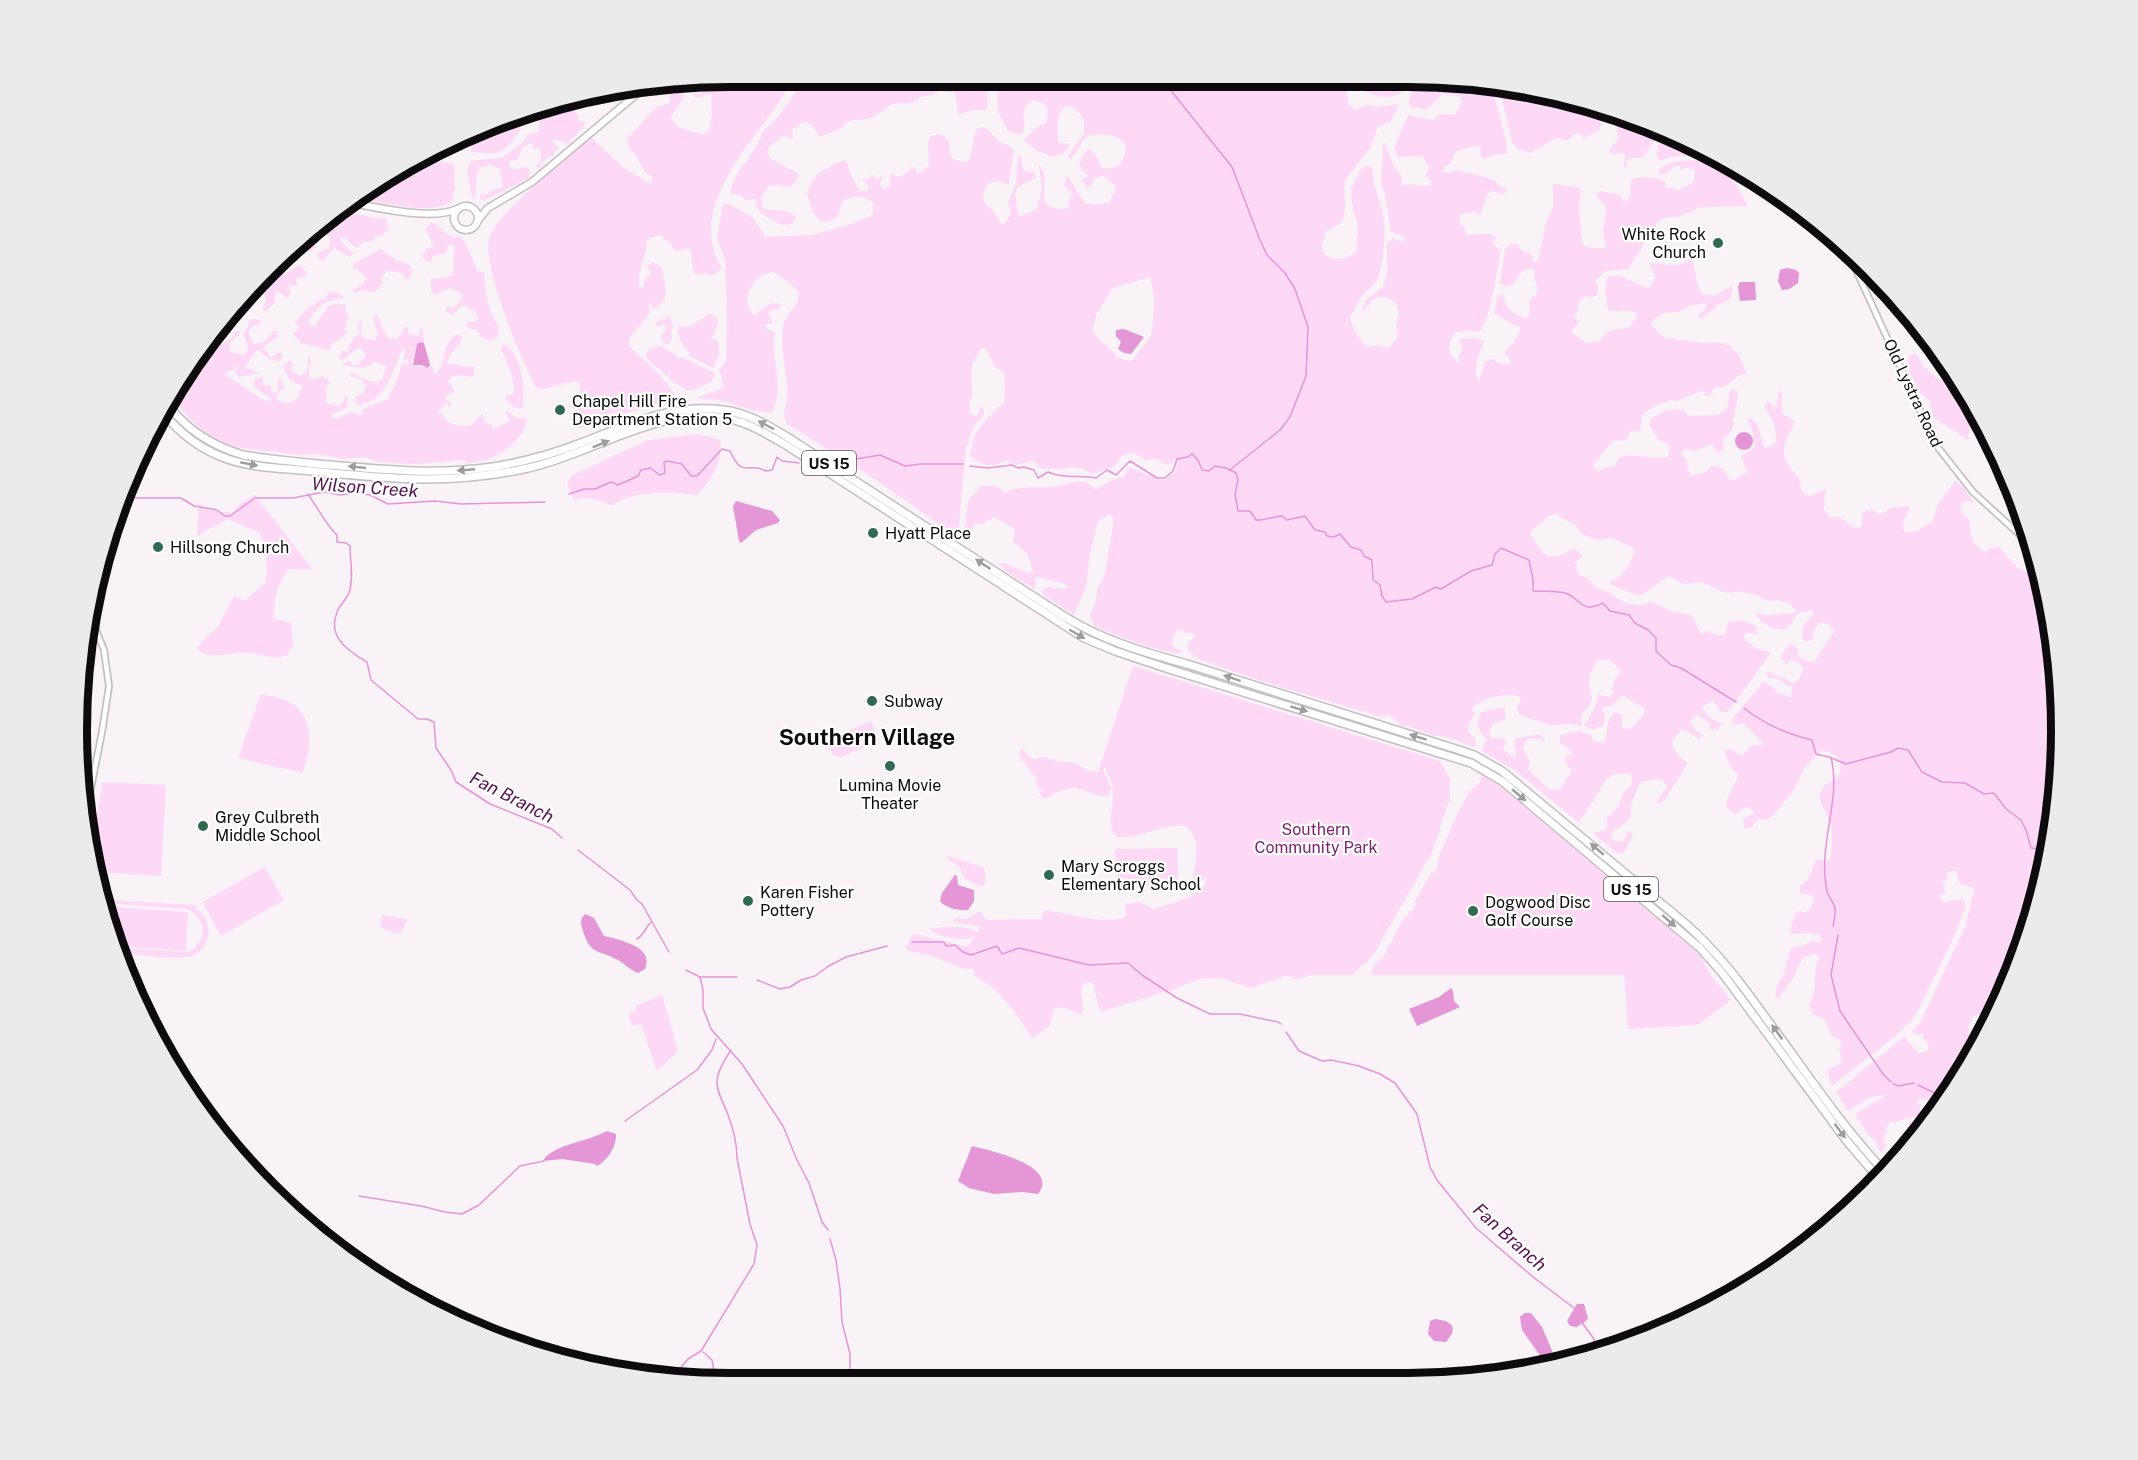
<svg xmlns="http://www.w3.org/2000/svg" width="2138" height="1460" font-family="'Public Sans',sans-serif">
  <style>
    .green { fill: #fed9f6; fill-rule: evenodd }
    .water { fill: #e496d7 }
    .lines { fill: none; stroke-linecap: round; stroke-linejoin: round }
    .stream { stroke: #e496d7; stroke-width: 1.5 }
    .minor-casing { stroke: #c5bec3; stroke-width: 8 }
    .major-casing { stroke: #c5bec3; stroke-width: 9 }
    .highway-casing { stroke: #c5bec3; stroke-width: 10 }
    .minor { stroke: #fff; stroke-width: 4.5 }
    .major { stroke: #fff; stroke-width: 6 }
    .highway { stroke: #fff; stroke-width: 7 }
    .oneway { fill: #9e9d9e }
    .poi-dot { fill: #326a51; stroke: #fff; stroke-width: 2 }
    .labels { text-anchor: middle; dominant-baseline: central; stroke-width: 4.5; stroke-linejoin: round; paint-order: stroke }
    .shield { fill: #fff; stroke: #565456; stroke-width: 1.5 }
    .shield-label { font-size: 15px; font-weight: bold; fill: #0d0b0d }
    .poi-label { font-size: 16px; fill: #0d0b0d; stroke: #fff; text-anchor: start }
    .street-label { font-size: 16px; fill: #0d0b0d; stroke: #fff }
    .park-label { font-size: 16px; fill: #7e2373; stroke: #fff }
    .water-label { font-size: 18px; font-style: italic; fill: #57124f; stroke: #fff }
    .district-label { font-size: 22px; font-weight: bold; fill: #0d0b0d; stroke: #fff }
    .rim { fill: none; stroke: #0d0b0d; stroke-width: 8 }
  </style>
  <rect width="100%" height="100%" fill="#f9f2f7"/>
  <g class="green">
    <path d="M1405,77l-1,14c-26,17 -34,-7 -58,0l3,14 7,5 11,-5 11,2 21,-3 -9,18 -12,5 -8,21 -25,32c-3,21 9,43 -19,51l-4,14 2,9c12,8 21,6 32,-2l2,-29 -5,-11 -2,-24 10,-19 8,-4 4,4v11l9,29 3,20 -2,28 -5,23 -16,16 -12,21c2,10 9,25 19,30l8,-2 11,3 9,-9 1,-5 -2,-7 3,-15 -4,-10c-4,-2 -7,-4 -10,-5 -9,-2 -18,9 -22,15 -2,-17 17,-16 22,-30 4,-11 1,-27 2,-39l6,-5 8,4 4,-3 -1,-3 -13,-4 -6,-38 -4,-9 2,-40 2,-2 9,24 7,9 1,10c10,-4 19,2 29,-1v-5l-6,-4 4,-9 -6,-10c-9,-3 -16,2 -26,-1l-3,-8 14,-33 26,5 5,-6 17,1 6,-14 -2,-4c-26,-7 -14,-1 -34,12l-15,-1 -2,-5 5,-26 71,7 10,14 12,47v9h-9l-15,5 -2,-2 -1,-10c-9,-3 -16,3 -25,5l-4,10 -10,9 8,2 7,-3 21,5 17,5 5,6 9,4 -5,4 -10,-3 -5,2 -8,23 -6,-5 -14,4v9l5,4 1,7c10,0 20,-4 30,2l-3,6 8,8c-5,21 -9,66 -22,81l-9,-2 -14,2c-9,10 -10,24 4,31l-2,-7 4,-5 -3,-12 17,-1 8,3c-4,13 -13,28 -5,40l6,-20 9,-2 4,5 12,-1 1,-4 -6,-4 1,-6 6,-4 8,-13 -1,-6 -6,-1 -19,-12 4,-18 3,-1 3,1c1,14 9,19 22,23l4,-5 -1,-13 7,-5 2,-7 -3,-6 -1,-12 -2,-2 -11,4 -8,13 -9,1 -4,-2 5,-34 4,-5 8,-1 5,7 9,3 3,9 4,-3 8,-38 7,-14v-24l28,4 -2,20 3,36c6,4 18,6 24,2l-3,-13 3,-26 -11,-13 7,-3 18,4 4,7c11,-5 4,-14 8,-23 10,-2 25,-3 34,3l-1,6h9l3,3 16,-8 2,-13 -8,-3 -5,4 -2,-5h-5l-10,8 -5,1 -2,-5c13,-12 52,-13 66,-2 5,4 22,33 24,38l-45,1 -26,10 -14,1 -5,4 -30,47 -23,2 -10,10 3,4 -1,11 -6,2 -4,-2c-8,5 -9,7 -9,15l-4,3 5,9 -8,9 15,11 15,-3c6,-11 17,-11 28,-12l9,-14c-13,-7 -20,0 -30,-4l-3,-21 3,-13h11l29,12 5,-5v-4l3,-1 -7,-15c16,0 26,7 41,-4l3,2 4,22 5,11 12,2 19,-11 -2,14 -13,6 -16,14 -5,-3 8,-6 2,-7 -18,3 -10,6c-15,-1 -17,1 -28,11l1,3 13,12 41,5 9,-1 14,3 10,10 8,18 -7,2 -16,12h-7l-6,3 2,3 -7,4 -1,-5 -4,-1 -24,10 -8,-1 -1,3c-11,-2 -18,8 -26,12l-1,13 -2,4 -7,-2 -3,2 -1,7 -15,2 -20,24 4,7 6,-4 12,-2 4,-8 6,-3 32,3 11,-1 2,-10 -5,-5 -6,-1 -9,-15v-7c12,-7 21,-12 35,-8l3,5 29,-1 10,-6 3,-18 6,-2 2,9 -5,22 1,5 -5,9 -6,5 1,10 -6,5 -6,-10 -17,7 -11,-1 -3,4 6,7 -1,1 5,14 15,-4 5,-6c13,0 13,4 19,14l6,-1 11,-7 -6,-16 14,-9 -2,-14 -6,-14h5l5,4 7,24 3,1 10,-6 -3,-19 -10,-18 5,-3 5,5 3,-1 2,-18 3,8v17l12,8c0,7 -2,8 -5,13 -11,22 -3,28 10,44 2,10 0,15 12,18l14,-7c4,13 -9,17 7,29l6,-2 19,13 5,-4v-11l4,-4h9l2,4 10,-2 1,-4 20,-2 2,2c-4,8 -9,14 -6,24h11l17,-10 6,-18 17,-23 9,7 10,15 -10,-2 -4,6 3,7 7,7c-2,13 4,26 16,32l3,-5 10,-1 19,21 24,10 6,22 -5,10 7,3 1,11 -11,3v18l5,4h5l3,-3 2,18 -11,3 -3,10 16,5 4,45 -2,9 2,2 -12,119 -37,123 -20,36 -4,-4 -8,5 -3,-2 -5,2 -4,13 2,4 8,1 6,-3 -32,61 -40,48 -6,-3 4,-11 -2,-5 19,-3 11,-19 -21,-1 5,16 -33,8 -3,5 1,3 -4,5 3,11 -5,5 -4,-6v-5l-7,-4 -15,-23 32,-19 -17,2 -22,14 -12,-19 69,-56 2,4 12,13 8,-2 2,-6 -6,-7v-4h-10l-1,-3 8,-8 46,-98 8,-37 -14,-4 -4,-13 -9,1 1,7 -6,3 4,12h-6l-1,2 5,6 17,-3 4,3v6l-11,29 -40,81 -20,19 -62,49 -5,-15 15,-9 -3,-13 3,-6 -3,-4 -8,-3 -6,-17 -12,-5 -4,-10c10,-14 2,-32 11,-47l-4,-3 -12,3 -6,9 -4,11 -16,22 -3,-3 1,-9 8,-13 6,-24 6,-4h7l10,-6 8,4 -1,-9 -8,-2 -21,1c-2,-7 3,-19 8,-24l3,2 6,-1 7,-11 -4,-5 -11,-2v-7l9,-8 7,-19 13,2 2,-5c1,-9 1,-19 1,-28 -1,-12 -19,-28 -10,-39 5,-7 13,-9 18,-15l1,-7 -3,-10 -11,-6h-6l-16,16 -11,23 -22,27 -7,3 -8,-1 -6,9h-7l-1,-9 11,-6 -3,-4 -6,-2 -9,7c-21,-7 0,-26 2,-39l-7,-7 -7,-18 6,-1c14,7 11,10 20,-3l14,-2 -20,-20 -4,-1 -8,3 1,-8 31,-37 9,6 4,6 14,4 1,-11h-4l-12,-8h-7l-3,-6h4l23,11 5,-3 5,-10 -2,-6 -10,-5 -3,4h-3l-4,-5 2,-6 8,-9 6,5 1,9 13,6 5,-3c4,-12 14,-18 18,-30l-7,-7h-7l-5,5 -3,11 -4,3 -4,-1c-5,-11 1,-19 9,-27l-1,-4 -9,3 -3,-2 -13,18c-14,2 -26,-5 -32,-16l12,2 29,-2 1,-2 -9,-9 -26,-3 -2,-3 -23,-5 -4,2 -10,-1 -21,-10 -18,2 -16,-8 -28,20 -31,-12c3,-4 8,-5 12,-9 7,-7 11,-16 14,-26l-22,-11 -15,2 -15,-5 -8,-10 -20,-11 -6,2 -18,15 -1,3 14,20 5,2h11l14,-8 9,8 -8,6 3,12 9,4 8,9 12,4 18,12 16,2 11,-3 21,10 19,3 9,19 6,-3 8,4h10l3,-12c11,-4 17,-2 28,3l2,8 -12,-1 -3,2c4,12 18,14 28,18l-43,59h-7l-8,-11 -10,5 -1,2 7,9 12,7 -3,6h-7l-3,-8 -10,-7 -8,6 5,9 7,4v3l-3,3 -10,-8 -8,-2 -10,13 7,12 10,8 -24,38 -5,3 -2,-3 10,-15 -5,-7c-2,0 -20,2 -22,4l-9,21 -1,15 -11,9 -5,1 -3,8 3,4 9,1 5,-11 5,3 -9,19h-7l-23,-19 4,-3 9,-1 -1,-11 12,-12 5,-14 9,-8 -1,-12 -16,1 -9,6 -27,43 -63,-52 -34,-20 4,-10 -9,-16 4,-13 18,-4 6,2v10l-12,3 -4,11 3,4 14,1 -3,10 13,10 -2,-20 26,-5 5,6v3l-5,-4h-12c-8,9 -4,13 2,21l-2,9 22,21h9l13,-19 -8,-10 2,-4 6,-3 -1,-3 -11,-8v-8l20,-4 10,3 3,6 9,3 3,-2c3,-11 0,-22 11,-29l6,3v13l10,1 13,-17 -1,-4 -22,-13 -10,11 -9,2 -1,3 3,2 -1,12 -11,5 -9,-4 10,-17 5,-14 10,2 3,-3 2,-14 6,-6v-4l-11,-10h-11c-9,13 -11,23 -6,38l-4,10 -7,6 1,12 -11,-2 -22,1 -29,-10 -3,-7 4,-12c-17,-2 -37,-1 -49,13v2l4,2 -8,11v7l8,9 -1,8c-14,-9 -30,-10 -46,-14 -10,-3 -16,-9 -27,-8 -11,-10 -10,-12 -24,-10l-117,-35 -61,-21 -12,-10v-7l8,-7 -5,-3h-4l-9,-4c-9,11 -8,19 6,23 -18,5 -70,-18 -90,-26l-4,-11 6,-14 1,-12 7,-12 10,-58 -5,-5 -11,7 -8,33 -4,33 -12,28 -31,-20v-6l5,-2 17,2 2,-1 -1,-4 -29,-7 -2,2 1,6 -1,4 -28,-17 -9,-9h6l25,10 4,-1c-5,-21 -5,-17 -21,-31l3,-6 -1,-7 -20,-11 -12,7 -7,-1 -3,7 -3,3 -5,-2 4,-31 10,-10 1,-4h18l8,7c16,-9 33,-4 51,-7 9,-1 19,-6 29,-4 4,1 8,5 11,7l16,-9 12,-4 5,-9 34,14 10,-7 5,-8 -4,-8 -1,5 -7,2c-10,-9 -11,-6 -22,-5l-11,-8 -12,5 -7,10 -23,7 -7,-5 -12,-2 -11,2h-19l-9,-8 -17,4 -10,-4c-17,7 -21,5 -36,-5l4,-20 13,-18 18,-16 -1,-29 -9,-6 -9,-19 -5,1c-2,5 -5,9 -8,13 -4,11 0,25 -1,36l-3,1 1,6 -1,9 8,2 4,-9 3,2v5l-10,12 -8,22 -8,86 -6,-1 -91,-63 -74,-46c-6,-12 -1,-14 0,-27 2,-23 -8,-46 -4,-70 2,-13 15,-19 16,-33 -6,-11 -17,-15 -25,-22 -20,1 -37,28 -20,43l17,-12 10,1v3l-13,5 5,10 -7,3 1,5 8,2c0,4 -2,9 -2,14 3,26 9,39 0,66 -23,3 -47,-16 -73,-13l-1,-2 25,-10 -5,-17 7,-9 1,-40 -2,-62 -8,-20 6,-35h6l25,14 11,19 46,-2 37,-10 23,-9 2,-3v-10c-11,-10 -19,-7 -31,-1l-5,16 -11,4 -6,-1 -7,-9 -6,-18c5,-21 20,-27 38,-34l2,2 2,8 10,21h8l2,-5 -7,-6 7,-1 3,-5 4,5 7,-2 -3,6 2,6h3l6,-5 -1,-9 3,-2 2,3 6,1 9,-7 2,-4 6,7 11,-7 -1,-23 2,-7 11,-2 8,6c0,15 1,22 18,22l3,-4 6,-29 9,-2 14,14 15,8 -5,36 -11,-4 -9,2 -6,10 1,9 11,11 5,10 4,1 7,-10 -3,-12 8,-19 2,-28 3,1 2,15 11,1 2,6 -17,8 -4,6 3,19 2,5 16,-6 6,-20 -3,-24h1c14,15 -12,44 27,43l5,-16 -8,-8 3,-10 18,28 12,2 13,-3 6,-15 -10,-10 -7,-1 -5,3 -3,7 -4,3 -3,-6 -4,-2 9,-5 -7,-5 -3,-8 7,-13 4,-1 6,6 6,13c16,4 26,-10 23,-24 -12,-10 -16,-10 -30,-9 -3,0 -7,0 -9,3 -7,5 -8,18 -17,21l-1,-3 16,-23v-14l-12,-13 -11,3 -3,10v23l12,2 -6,9 -12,4 -16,-7 -12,-9 11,-13 11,-5c3,-16 4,-19 -13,-23l-5,3 -5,9c1,9 4,15 -2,23l-13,-4 -10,-19 -1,-32c11,-1 21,3 31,4 9,0 17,-2 26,-2l2,-3zM1150,277l4,22 -2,35 -20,27 -14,-3c-7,-11 -19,-16 -26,-27l5,-18 16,-25z"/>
    <path d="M927,80l1,7 5,2 10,-3 -2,-5 2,-1 6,7 6,-1 3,-6c11,0 18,6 30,7l-1,23h-14l-15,5 -3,-22 -16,-2 -9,5 -10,1c-6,9 -17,5 -27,7 -7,3 -13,9 -20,13 -7,3 -12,2 -19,3 -8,1 -10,7 -16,10 -6,3 -11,2 -17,7 -14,-15 -10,-20 -30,-7l3,8 -3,1 -7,-4 -15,12 -2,5 4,7 28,15 -5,11c-9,3 -16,-1 -25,1l-8,11 2,12 24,2 9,6 -1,4 -6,4 -10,-1c-11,-10 -22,-7 -24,-25l-10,1 -4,-4 -11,-3c4,-23 27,-39 32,-61 22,-17 25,-33 43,-51z"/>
    <path d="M794,81c-9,9 -13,20 -21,30 -26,35 -69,85 -61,131 2,10 3,17 10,25l-9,9 -9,-2 -9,1 -3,-10 -1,-16 -16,2 -4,-7 -11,-9 -13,4c0,17 -9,29 -8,46l4,4 2,-10 6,-5 -4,-9 7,-3 8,6c2,16 11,33 -9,41l-5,-9 2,13 -21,26v7l31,29 18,23 -10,5 -28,6 -54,18 -8,1 -2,-3 4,-37 -1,-6c-15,-2 -30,10 -43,6 -13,-25 -57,-126 -46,-152 13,-29 76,-76 101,-99l33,31 27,16 2,-6c-8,-5 -11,-10 -15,-19 -4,-8 -11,-9 -11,-20l28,-31 15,-5 -1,-13 4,-8h5l7,14 -15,22 10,10 24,7 5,-5 3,-18 -1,-17 -4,-1 -7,4 -7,-2 1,-4 4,3 7,-5 -3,-8z"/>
    <path d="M1494,85l41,4 123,42 -1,6 -15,21h-10l-5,2 -1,9 -2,-4 1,-11 -5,-1 -11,1 1,-5 8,-9 -2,-18 -14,-3 -2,10 -12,8h-6l-3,-4 -5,1 -6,6 -12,-2 -26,15 -13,-5 -5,-6 -10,-42z"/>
    <path d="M563,101l15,14v6l7,1 -2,7 -4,1 -1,4 -3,1v2l-4,1v6l-18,-5 -1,3 5,3 1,4 -3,1 -2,7h-5l-7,8 -1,4 -3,-1 -1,-4h5l-1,-17 -7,2 -1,-7 -10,6 -5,12 -8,1 1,7 2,2 14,-3 4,2 -1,9 -46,23 -4,-3 2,-3 7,-1 2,-3 13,-4 -3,-18 -11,-5 -4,3h-5c-1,5 -3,8 -4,13 -1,5 1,12 0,17l-4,1 -5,-29 4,-8 30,-3 19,-13 8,-10 11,-4v-11l-4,-7 -8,-3 -2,7 2,3c-9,11 -17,30 -32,33 -8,2 -17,-1 -24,-1l1,-17 48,-24z"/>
    <path d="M1660,131l24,9 3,6h8l6,3 2,5 -32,3 -12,4 -3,-8 2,-3z"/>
    <path d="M424,159l30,5 1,24 -4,15c-30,13 -67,-2 -98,-5l14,-11z"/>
    <path d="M337,210l43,9 5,-1 4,10 -8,8h-6l-1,5 -11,1 -5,6 -4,-2 -10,-9 -4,1 3,6 11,9 -5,4 -15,-9 -7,7 -2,5h-6l-2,-7 12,-5 2,-11 -11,-5 -4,1 -4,8 5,6 -6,5 -2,-1 2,-16 -3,-1 -8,4z"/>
    <path d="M431,222c11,4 14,13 23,16l4,-3 7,7 12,28 8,4c-2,12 2,25 6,38 3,7 9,14 8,23l-7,5h-7l-9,-10 -9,-3v-5h8l3,-4 -4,-8 -11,-5 -11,10 -6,-4 1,-6 4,4 7,-5 5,-9 -13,-7 -15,7 -4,-4v-12l15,-2 7,-3c2,-9 -2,-18 3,-27l-4,-2 -5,2 -1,6 -13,3 -2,6 -6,-1 -3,-5 5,-8h4l3,-2 -5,-9v-3l-4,-4z"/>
    <path d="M381,249l15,11 14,5 2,5 -1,7 -4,2 -3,-1 -1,-4 -16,-4 -6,8 2,5 -8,9 -12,-2 -7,3 -3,-1v-2l8,-5 6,-7 -10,-9h-4l1,-6z"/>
    <path d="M276,263l8,11 16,-9 8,8 -2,4 -11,1 3,7 -10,1 3,4 -3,8 -4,-1 -2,-4 -5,-1 -2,3v8l-9,8 -3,-1 3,-9 -2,-11 -2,-1 -2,3 -9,-2z"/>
    <path d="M330,291l11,3 3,4c-9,2 -18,2 -25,9 -4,3 -5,8 -10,12v5l6,2 14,-21 16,-1 4,16 -3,1v6l-4,2 6,2 -9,9 -7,3 -1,5 -4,2 -26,-7 -8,-9 6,-6 -4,-6 15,-16 4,-1 3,-4 8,-2z"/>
    <path d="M709,314l8,4c2,6 -2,17 -7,21l8,1 1,15 -6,13 -24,-12 1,-2c-8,-9 -13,-16 -12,-28l11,1z"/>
    <path d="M378,315l6,17 6,7 8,-1 7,-11 3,1v5l11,3 1,-7h3l1,14 -3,-1 -4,2 -5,19 2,3 8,-1 6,3 4,-2 3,9c12,-11 5,-27 21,-41l7,2c-4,12 -15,15 -16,29 10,-3 17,3 27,1v10c-8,2 -19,-5 -26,5l7,11 -9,3 -1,3 7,6 -2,3 -4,-4 -9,9 4,1 6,8 8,4 12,1 5,-1 11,-12 1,9 8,3 2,4 16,-8 -5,-9 3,-1 8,7h7l4,2c-4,21 -26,36 -46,41 -5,1 -9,1 -14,3l-4,-4 -49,4 -37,-2 -12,-5 -23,2 -23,-5 -19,1 -66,-8 -18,-7 -15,-11 -14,-13 -13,-18 38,-66 5,8 6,4 9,-7 2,-6h6l-2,5 -9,6 1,10 15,3 4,-7 -6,-14 5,-7 1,-8h10l3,4c-7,3 -13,2 -13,12l5,9 10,-2 10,-11h3l1,7h-2l-11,8 -1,4 5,3 -1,2 4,3 5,-5h5v7c-11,4 -17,-6 -25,-10l-12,17 14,6 -21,4 -3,-4 5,-9 -5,5 -11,5c16,9 29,22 46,28l1,-3 -18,-13 2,-7 8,-3v9h8v6l4,2 3,-3v-11l2,-1 5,10 -6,4 -3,6 4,4 10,1 7,-4 6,-13 -13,-6 -8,-13 8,-7 3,4 -3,5 9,6h5l5,-9 -2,-7 1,-2 3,3 -3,18 9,1 5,-3 9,6 -6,6 2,6 -1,9 13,3 5,-5v-4h4l-1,11 -14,6 -2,4h8l11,-6 14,3 -2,-5c9,-5 16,-8 25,-10l10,-20 5,-17 6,2v-7l-3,2 -2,-2 2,-3 -1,-9c-12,23 -15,56 -48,59l-1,-8 8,-4 3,-7 -5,-7 -10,-2 -2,-4 8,1 4,4 16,5 5,-4 5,-13 -12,-4c-11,9 -20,4 -33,3l7,-4 5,5 6,-3 6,-7 -5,-8c-10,1 -12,10 -21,12l-1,-2 4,-7 5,1 1,-7 6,-9 6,-2 -3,-6 2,-7h3l-2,9 1,7 4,2 9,1 3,-5 -5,-17z"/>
    <path d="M670,315l2,9 -1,2 3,-1 1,2 -4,2 1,10 -5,6 -7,-7 7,-12 -6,-2 -2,3 -4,-5 10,-3z"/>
    <path d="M504,344c18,11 21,43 19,63l-2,2 -7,-2 -9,-8 1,-4h7c4,-9 -6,-36 -12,-45z"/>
    <path d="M661,346l15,9 3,4 3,-2 33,16 -3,8 -14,7 -11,3 -12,-8 -30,-26 5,-8z"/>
    <path d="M1913,354h4l7,13 14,12 20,1 15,27 -5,33 -35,-23 -3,-16 -10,-8 -13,-27 2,-10z"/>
    <path d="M699,434l22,6c0,22 -8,41 -25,55 -28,-4 -60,-5 -84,10l-23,-7 -16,1 -6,-15 4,-8 77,-36z"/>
    <path d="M255,495l58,75 -25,-1 -11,20 -4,30 18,3 2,23 -6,10c-12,7 -28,-2 -41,-3 -17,0 -32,8 -47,-1l-1,-5 20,-20 16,-30 11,5 20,-18c4,-19 2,-32 -5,-50l-32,-14 -31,17 2,-33 9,7 24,3 10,-11z"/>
    <path d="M1133,666l307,95 10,17v20l-20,61h-2l-51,90 -11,15h-3l-10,11h-44l-13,5 -6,-4h-5l-35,12 -29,-10 -22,1 -24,10 -75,23 -7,-29 -6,-1 -6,4 2,26 -2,3 -18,-8 -10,2 -3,17 -18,12c-15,-24 -32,-49 -57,-62l-2,-7 -11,-1 -28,-11 -27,-7 -1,-3 6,-12 3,-1 53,13 6,-10c-13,5 -36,0 -45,-8 15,-3 36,-4 49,3l3,-5 -28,-5 2,-4 12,1 11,-7h3l5,8 56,-1 1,-2 -1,-4 3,-3c22,3 60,15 81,7l-1,-13 15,-2 14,7 28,-9 8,-3 15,-12 2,-8 -12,9 -3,-1c2,-18 12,-48 -7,-59 -25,-3 -45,14 -68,11 -12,-10 -3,-32 -4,-46 -1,-9 -4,-15 -8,-23l-2,1 8,18 -2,9c-18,1 -19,-6 -33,-8 -11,-1 -23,7 -33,11l-5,-7 4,-1v-2l-6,-2 1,-7 -16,-22 -2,-7 4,-2 5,7 6,3 9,-2 13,4 19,2 14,8 9,1z"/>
    <path d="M261,694c11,2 22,4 32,10 22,15 18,48 9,69l-64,-15z"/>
    <path d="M871,721l8,20 -37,16c-7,0 -12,-4 -13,-12l5,-8z"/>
    <path d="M1482,774l33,22 174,148 12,13 9,17 21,26 -33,25 -70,4 -4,-54h-254l5,-11 9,-9 20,-37 5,-2 -1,-4 4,-1 4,-7 -2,-2 17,-29h3l5,-9 -2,-1c7,-17 28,-75 43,-80z"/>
    <path d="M103,782l63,3 -5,91 -67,-4 -5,-18z"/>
    <path d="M1178,848v37l-62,1 -1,-37z"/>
    <path d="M948,856l35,11 2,3v15l-5,1 -15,-7 -5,-11 -14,-11z"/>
    <path d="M265,867l19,33 -63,36 -19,-34z"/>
    <path d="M111,900l85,5v3c9,8 15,17 12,29 -2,6 -5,13 -10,16 -16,10 -61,1 -80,-1l-1,-4 71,4c20,-10 20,-34 -1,-43l-70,-5 -12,6 -2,-5z"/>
    <path d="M116,907l72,5 -2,39 -70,-5 -2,-7z"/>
    <path d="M382,915l26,4 -8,15 -20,-6z"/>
    <path d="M662,995l16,56 -21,20 -16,-47 -9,2 -4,-12 8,-2 -1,-6z"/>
  </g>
  <g class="water">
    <path d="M1787,268l9,2 3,3 -1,10 -9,6 -7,1 -4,-9 2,-11z"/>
    <path d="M1740,282h15l1,18 -16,1 -2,-14z"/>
    <path d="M1124,329l20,8 -13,17 -7,-1 -6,-4 3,-7 -5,-6v-6z"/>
    <path d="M421,342l3,1 6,22 -2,3 -6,-3h-9l4,-21z"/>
    <circle cx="1744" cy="441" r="9"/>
    <path d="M736,501l36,10 8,9 -2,3 -22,7 -15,13 -2,-2 -6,-35z"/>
    <path d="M955,875l2,1 1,9 16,5v11l-6,9c-9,1 -22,-2 -28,-9l2,-8z"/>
    <path d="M585,914l9,4 10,18c15,4 51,10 41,33l-7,4c-8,-3 -13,-9 -20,-13 -20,-11 -27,-4 -35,-29 -2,-7 -4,-11 2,-17z"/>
    <path d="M1451,988l2,3 1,10 6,6 -43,19 -8,-17 30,-12z"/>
    <path d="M607,1131l9,3c1,12 -9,27 -19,32l-2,-2 -33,-5 -19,2c8,-16 47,-20 64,-30z"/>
    <path d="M972,1146c20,5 88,20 66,48l-15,-2 -29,2 -25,-6 -11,-7z"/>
    <path d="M1577,1304h7l4,15 -11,8 -7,-1 -3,-5z"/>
    <path d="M1525,1313h6l11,14 11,26 13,9 -18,5 -26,-37 -2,-13z"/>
    <path d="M1435,1319c17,2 24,8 11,23l-12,-1 -6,-7 2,-13z"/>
  </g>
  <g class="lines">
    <g class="stream">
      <path d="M1161,78l71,89 28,73 7,15 18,18 10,16 13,38 -2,49 -16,41 -10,13 -50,40"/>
      <path d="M844,461l36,-6 25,11 15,-2h43"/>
      <path d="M970,466l18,2 24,-3 6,3 6,-1 10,3 4,8 10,-6c16,7 30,3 48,6l11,-8 9,5 14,-14 27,17h8l8,-7 4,-12 11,-2 4,-3 6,6 4,10 7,1 6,-5 11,2 10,5 2,7 -3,14 3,17h12l6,9c8,1 18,-4 26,-4l5,4 18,-4 10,14 10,2 2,4 7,1 6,-3 11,13 10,3 3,6 8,4 1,20 7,5 2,11 4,6 26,-3 24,-12 5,2 30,-18 21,-6 3,-11 6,-6 28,12 4,19v12c10,1 26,-1 35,3 15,8 14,19 35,9l7,8 19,4 6,8 13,7 8,8v13l15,14 10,3 55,34"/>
      <path d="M308,494c8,12 20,33 29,41v7l9,1 4,3c0,14 4,33 -1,47 -2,5 -7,10 -10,15 -14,27 7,42 28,54l4,18 47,39h9l7,3 2,26 15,22 5,12 34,22 62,25 10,9"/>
      <path d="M569,494l15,-5h11l16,-7 7,3 20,-9 3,-6 9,-2 10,7 5,-2 -1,-11 3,-1 15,3 9,12h6l25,-27 8,2c13,29 18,10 36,20l6,-1 5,-13 5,4 17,2"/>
      <path d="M120,498l4,-3 14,3h43l13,8 23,4 8,6h5l25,-18h38l31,-6 16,3 16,-2 14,2 18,9 47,-3 26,3 84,-2"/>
      <path d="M1744,708c21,17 43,26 68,32l4,14 13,3 17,7 45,-12 7,-4 10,2 14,22 20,10 23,1 19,11 10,-1 12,16 15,11 5,10 5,18 8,1 12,-11"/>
      <path d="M1831,758c11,40 -14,88 -4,133 1,6 7,11 8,17 1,5 -1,13 -2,18"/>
      <path d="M578,850l52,40 7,10 5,4 27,48"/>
      <path d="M1838,935l-7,40 9,36 43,63 8,8"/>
      <path d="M637,939c7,-4 8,-11 14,-17"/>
      <path d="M912,942h32l2,4 9,-1 8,7 8,3 26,-9 5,8 17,-6 70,17 39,-2 14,12 35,23 33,16h30l38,8 3,2"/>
      <path d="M686,970l14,7h37"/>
      <path d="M700,977l3,13v18l8,21 31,35 41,62 14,34 12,23 13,39 6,8"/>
      <path d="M757,980l23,9 10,-2 11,-7 14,-4 12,-9 19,-10 41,-11"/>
      <path d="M1286,1032l13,19 23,10 9,-1 28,6 21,8 15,9 22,31 13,53 7,13 39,48 57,49 41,31"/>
      <path d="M1893,1084l6,2 15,-3"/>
      <path d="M1918,1085l29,14"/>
      <path d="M625,1121l72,-51 15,-20 4,-11"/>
      <path d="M359,1196l62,10 24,6 17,2 17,-9 41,-39 24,-5"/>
      <path d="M830,1239l6,21 4,29 2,33 8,32v30"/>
      <path d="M1584,1321l-1,3 11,15 5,13"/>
      <path d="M703,1352l9,8 4,22"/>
      <path d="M672,1378l16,-19 13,-8 53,-87 3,-19 -7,-21 -13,-66c0,-17 -4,-31 -10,-46 -4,-10 -11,-21 -10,-32 1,-10 8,-21 14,-30"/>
    </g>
    <g class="minor-casing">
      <g id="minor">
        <path d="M1846,248l90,197 37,47 59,54"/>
        <path d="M86,813l16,-81 7,-46 -5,-36 -14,-35"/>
      </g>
    </g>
    <g class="major-casing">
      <g id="major">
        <path d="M347,202c27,5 85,19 110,7"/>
        <circle cx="466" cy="218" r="12"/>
        <path d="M478,220l10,-12 44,-26 119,-100"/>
      </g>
    </g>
    <g class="highway-casing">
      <g id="highway">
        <path d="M169,406c19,25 44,40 74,49 28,5 57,7 86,10 55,5 109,10 164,2 30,-5 60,-13 88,-24 50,-19 94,-42 149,-32 23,5 43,17 62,29l270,175c39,25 81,37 125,49l272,86 15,5 28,16 184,153c32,28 57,62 82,97 38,51 74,106 118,152"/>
        <path d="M164,414c16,19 35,34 58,43 28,11 59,11 89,14 77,8 141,14 217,-3 69,-15 140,-70 213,-46 17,6 33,16 48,25l295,191 31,13 54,18 302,94 31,18 198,167 23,26 123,166 34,40"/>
      </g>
    </g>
    <use href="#minor" class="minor"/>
    <use href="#major" class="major"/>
    <use href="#highway" class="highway"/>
  </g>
  <defs><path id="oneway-solid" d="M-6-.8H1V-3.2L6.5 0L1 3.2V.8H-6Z" transform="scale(1.5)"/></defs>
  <g class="oneway">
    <use href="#oneway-solid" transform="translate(766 425) rotate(-152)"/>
    <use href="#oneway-solid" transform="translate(601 444) rotate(-22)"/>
    <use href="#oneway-solid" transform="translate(249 464) rotate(10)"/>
    <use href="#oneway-solid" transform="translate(357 467) rotate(-174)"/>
    <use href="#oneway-solid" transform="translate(466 470) rotate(175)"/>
    <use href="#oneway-solid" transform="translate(983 564) rotate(-146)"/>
    <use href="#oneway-solid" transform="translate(1077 634) rotate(30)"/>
    <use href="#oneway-solid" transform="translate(1232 678) rotate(-162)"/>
    <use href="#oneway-solid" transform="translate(1299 709) rotate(17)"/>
    <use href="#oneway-solid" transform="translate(1418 737) rotate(-163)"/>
    <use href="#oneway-solid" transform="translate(1519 795) rotate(40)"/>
    <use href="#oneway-solid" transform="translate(1597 849) rotate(-139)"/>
    <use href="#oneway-solid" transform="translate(1669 921) rotate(41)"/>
    <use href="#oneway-solid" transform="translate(1777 1032) rotate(-126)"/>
    <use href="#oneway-solid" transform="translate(1840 1131) rotate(53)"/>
  </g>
  <g class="poi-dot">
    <circle cx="1718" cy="243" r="6"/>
    <circle cx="560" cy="410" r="6"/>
    <circle cx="873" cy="533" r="6"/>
    <circle cx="158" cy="547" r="6"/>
    <circle cx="872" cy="701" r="6"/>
    <circle cx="890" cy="766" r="6"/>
    <circle cx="203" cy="826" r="6"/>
    <circle cx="1049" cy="875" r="6"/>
    <circle cx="748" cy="901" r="6"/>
    <circle cx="1473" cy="911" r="6"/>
  </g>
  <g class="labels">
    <g class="shield">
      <rect x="802" y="451" width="54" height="24" rx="4.5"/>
      <rect x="1604" y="877" width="54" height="24" rx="4.5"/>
    </g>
    <g class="shield-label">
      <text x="829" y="463">US 15</text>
      <text x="1631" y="889">US 15</text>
    </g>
    <g class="poi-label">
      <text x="1706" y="234" text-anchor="end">White Rock<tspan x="1706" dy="18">Church</tspan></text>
      <text x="572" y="401">Chapel Hill Fire<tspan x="572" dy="18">Department Station 5</tspan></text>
      <text x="885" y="533">Hyatt Place</text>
      <text x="170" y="547">Hillsong Church</text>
      <text x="884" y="701">Subway</text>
      <text x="890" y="785" text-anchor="middle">Lumina Movie<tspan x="890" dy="18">Theater</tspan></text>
      <text x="215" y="817">Grey Culbreth<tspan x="215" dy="18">Middle School</tspan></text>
      <text x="1061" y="866">Mary Scroggs<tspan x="1061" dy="18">Elementary School</tspan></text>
      <text x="760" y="892">Karen Fisher<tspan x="760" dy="18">Pottery</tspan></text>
      <text x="1485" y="902">Dogwood Disc<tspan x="1485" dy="18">Golf Course</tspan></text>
    </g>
    <g class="street-label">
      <text transform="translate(1913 393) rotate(65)">Old Lystra Road</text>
    </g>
    <g class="park-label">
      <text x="1316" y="829">Southern<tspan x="1316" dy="18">Community Park</tspan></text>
    </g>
    <g class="water-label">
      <text transform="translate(365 487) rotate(4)">Wilson Creek</text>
      <text transform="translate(512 797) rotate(27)">Fan Branch</text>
      <text transform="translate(1510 1237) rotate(42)">Fan Branch</text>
    </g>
    <g class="district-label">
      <text x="867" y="737">Southern Village</text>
    </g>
  </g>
  <path d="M0 0H2138V1460H0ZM730 87H1408A643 643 0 0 1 2051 730V730A643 643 0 0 1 1408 1373H730A643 643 0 0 1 87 730V730A643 643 0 0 1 730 87Z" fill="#ecebec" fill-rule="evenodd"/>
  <path class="rim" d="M730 87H1408A643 643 0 0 1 2051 730V730A643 643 0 0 1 1408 1373H730A643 643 0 0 1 87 730V730A643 643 0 0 1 730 87Z"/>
</svg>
